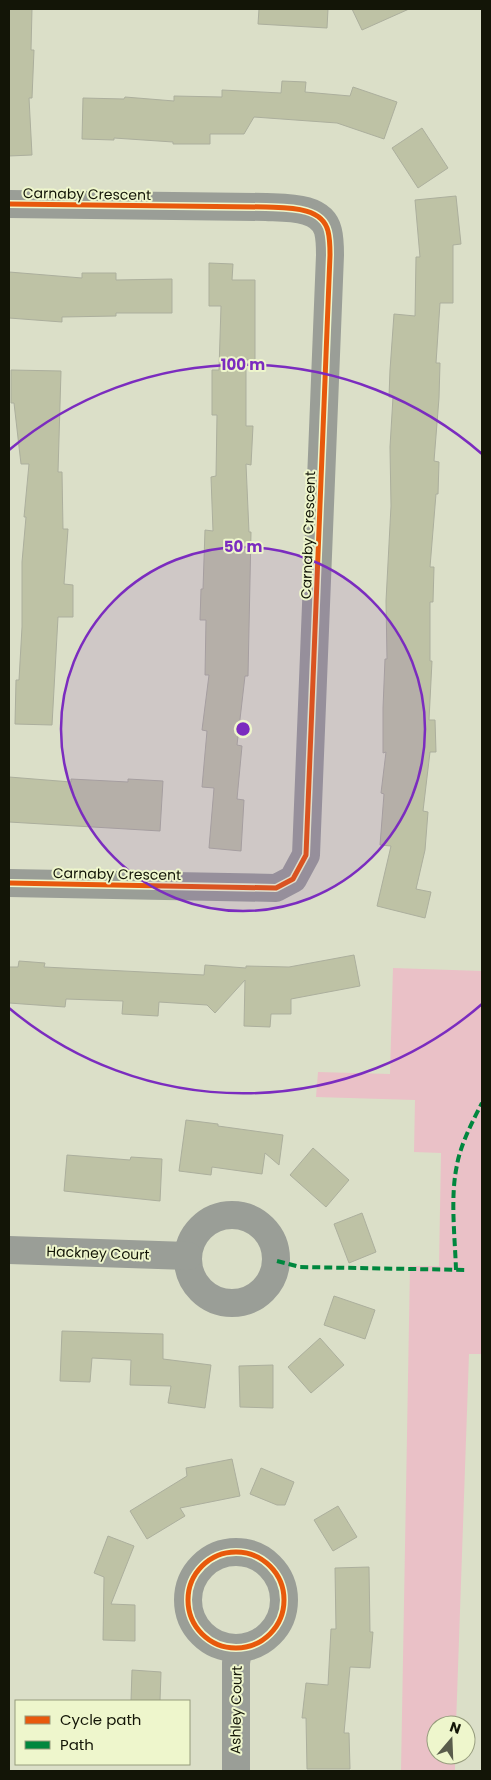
<svg xmlns="http://www.w3.org/2000/svg" width="491" height="1780" font-family="Poppins,sans-serif">
  <style>
    .green { fill: #eac1c7 }
    .building { fill: #bec2a5; stroke: #acaf9d }
    .lines { fill: none; stroke-linecap: round; stroke-linejoin: round }
    .minor { stroke: #9a9e97; stroke-width: 28 }
    .quiet { stroke: #00873e; stroke-width: 4; stroke-dasharray: 8 4; stroke-linecap: butt }
    .cycleway-casing { stroke: #eef6cc; stroke-width: 8 }
    .cycleway { stroke: #e8590c; stroke-width: 5 }
    .ring { fill: none; stroke: #7b2cbf; stroke-width: 2.5 }
    .labels { text-anchor: middle; dominant-baseline: central; stroke-width: 4; stroke-linejoin: round; paint-order: stroke }
    .street-label { font-size: 14px; fill: #131507; stroke: #eef6cc }
    .centre { fill: #7b2cbf; stroke: #eef6cc; stroke-width: 2.5 }
    .ring-label { font-size: 15px; text-anchor: middle; font-weight: bold; fill: #7b2cbf; stroke: #eef6cc; stroke-width: 4; stroke-linejoin: round; paint-order: stroke }
  </style>
  <rect width="100%" height="100%" fill="#dbdfc8"/>
  <path class="green" d="M393,968l89,3v383h-13l-13,371h-20v30h19v16h-54l9,-505h29l2,-113 -27,-1 1,-52 -99,-3 2,-25 72,2z"/>
  <g class="building">
    <path d="M9,9h23l-1,41h3l-2,48h-3l3,57 -23,1z"/>
    <path d="M259,9h69l-1,19 -69,-4z"/>
    <path d="M352,9h57l-47,21z"/>
    <path d="M282,81l24,1 -1,10 45,4 3,-9 44,15 -13,37 -47,-16 -83,-6 -10,17h-34v10h-37v-2l-59,-4v2l-32,-1 1,-41 41,1 1,-2 49,4v-5l48,1v-7l59,3z"/>
    <path d="M422,128l26,40 -30,20 -26,-40z"/>
    <path d="M456,196l5,48 -8,1v58h-13l-4,60h4l-1,35 -5,63 5,1 -1,32h-2l-6,73h4l-1,35h-3v59h2l-3,59h6l1,32h-6l-7,59 5,1 -3,38 -9,39 15,3 -6,26 -48,-12 14,-60 -11,-1 4,-51 -3,-1 5,-41 -3,1v-45l2,-49h2l-1,-58 5,-95 -1,-59 3,-50h-4l1,-27 4,-56 21,2 1,-59h4l-5,-57z"/>
    <path d="M209,263l24,1 -1,16h23v80h-9v66h7l-2,39 -5,-1 3,68h2l-3,144h-3l-8,69 5,1 -5,53 7,1 -3,51 -32,-3 5,-60 -12,-1 5,-56 -5,-1 7,-55h-4l1,-55h-6l1,-31h2l2,-59 8,1 -2,-54 5,-1 1,-61h-5v-45h7l2,-64h-12z"/>
    <path d="M9,272l73,6v-5h34v7l56,-1v34h-56v3l-54,1v5l-53,-4z"/>
    <path d="M11,370l50,1 -3,101h4l1,57h5l-4,55 9,1v32h-15l-6,108 -37,-1 1,-44h3l3,-53v-65l4,-45h-2l5,-53h-8l-7,-61h-3z"/>
    <path d="M9,777l62,5v-3l57,3v-3l35,2 -3,50 -151,-9z"/>
    <path d="M354,955l6,31 -69,13v15h-20l-1,13 -26,-1 1,-46 -30,33 -8,-8 -48,-3 -1,14 -36,-2 1,-13 -57,-2 -1,8 -56,-4v-36h9l1,-6 26,2 -1,4 160,8 1,-10 41,3v-2l43,1z"/>
    <path d="M186,1120l32,4v2l65,9 -4,30 -14,-12 -3,21 -50,-7 -1,8 -32,-4z"/>
    <path d="M313,1148l36,32 -23,27 -36,-32z"/>
    <path d="M67,1155l63,5 1,-3 31,2 -2,42 -96,-10z"/>
    <path d="M362,1213l14,39 -27,11 -15,-39z"/>
    <path d="M334,1296l41,14 -10,29 -41,-14z"/>
    <path d="M62,1331l101,3v25l48,6 -6,43 -37,-5 3,-17 -41,-1 1,-25 -39,-2 -2,24 -30,-1z"/>
    <path d="M320,1338l24,27 -33,28 -23,-26z"/>
    <path d="M273,1365v43l-33,-1 -1,-41z"/>
    <path d="M232,1459l8,37 -60,12 5,8 -38,23 -17,-28 57,-35 -1,-8z"/>
    <path d="M261,1468l33,14 -9,23h-8l-27,-11z"/>
    <path d="M338,1506l19,31 -24,14 -19,-31z"/>
    <path d="M108,1536l26,10 -23,58 24,1v36l-32,-1 1,-63 -10,-4z"/>
    <path d="M369,1567l1,65h3l-3,36 -20,-1 -6,66h5l1,36h-43l-1,-51h-4l4,-35 22,2 3,-56h5l-1,-61z"/>
    <path d="M132,1670l29,2 -1,29h-29z"/>
  </g>
  <g class="lines">
    <g class="minor">
      <path d="M9,204l257,3c20,1 56,-1 62,24 2,8 2,16 2,24l-24,600 -13,24 -17,9 -267,-5"/>
      <circle cx="232" cy="1259" r="44"/>
      <path d="M9,1250l179,6"/>
      <circle cx="236" cy="1600" r="48"/>
      <path d="M236,1771v-108l2,-14"/>
    </g>
    <g class="quiet">
      <path d="M277,1261l23,6 168,3"/>
      <path d="M456,1270c-1,-33 -6,-73 1,-105 3,-19 16,-45 25,-62"/>
    </g>
    <g class="cycleway-casing">
      <g id="cycleway">
        <path d="M9,204l257,3c20,1 56,-1 62,24 2,8 2,16 2,24l-24,600 -13,24 -17,9 -267,-5"/>
        <circle cx="236" cy="1600" r="48"/>
      </g>
    </g>
    <use href="#cycleway" class="cycleway"/>
  </g>
  <circle cx="243" cy="729" r="182" fill="#7b2cbf" fill-opacity=".12"/>
  <g class="ring">
    <circle cx="243" cy="729" r="182"/>
    <path d="M482 1004A364 364 0 0 1 9 1008M9 450A364 364 0 0 1 482 454"/>
  </g>
  <g class="labels">
    <g class="street-label">
      <text transform="translate(87 194) rotate(1)">Carnaby Crescent</text>
      <text transform="translate(308 535) rotate(-88)">Carnaby Crescent</text>
      <text transform="translate(117 874) rotate(1)">Carnaby Crescent</text>
      <text transform="translate(98 1253) rotate(2)">Hackney Court</text>
      <text transform="translate(236 1710) rotate(-89)">Ashley Court</text>
    </g>
  </g>
  <circle cx="243" cy="729" r="8" class="centre"/>
  <g class="ring-label">
    <text x="243" y="370">100 m</text>
    <text x="243" y="552">50 m</text>
  </g>
  <rect width="491" height="1780" fill="none" stroke="#131507" stroke-width="20"/>
  <rect x="15" y="1700" width="175" height="65" fill="#eef6cc" stroke="#969c7d"/>
  <rect x="25" y="1716" width="25" height="8" fill="#e8590c" stroke="#969c7d"/>
  <text x="60" y="1725" font-size="15" fill="#131507">Cycle path</text>
  <rect x="25" y="1741" width="25" height="8" fill="#00873e" stroke="#969c7d"/>
  <text x="60" y="1750" font-size="15" fill="#131507">Path</text>
  <g transform="translate(451 1740) rotate(19)"><circle r="24" fill="#eef6cc" stroke="#969c7d"/>
  <path d="M0-4L9 19L0 12L-9 19Z" fill="#595c4b"/>
  <text y="-8" font-size="14" font-weight="bold" text-anchor="middle" fill="#131507">N</text>
  </g>
</svg>
